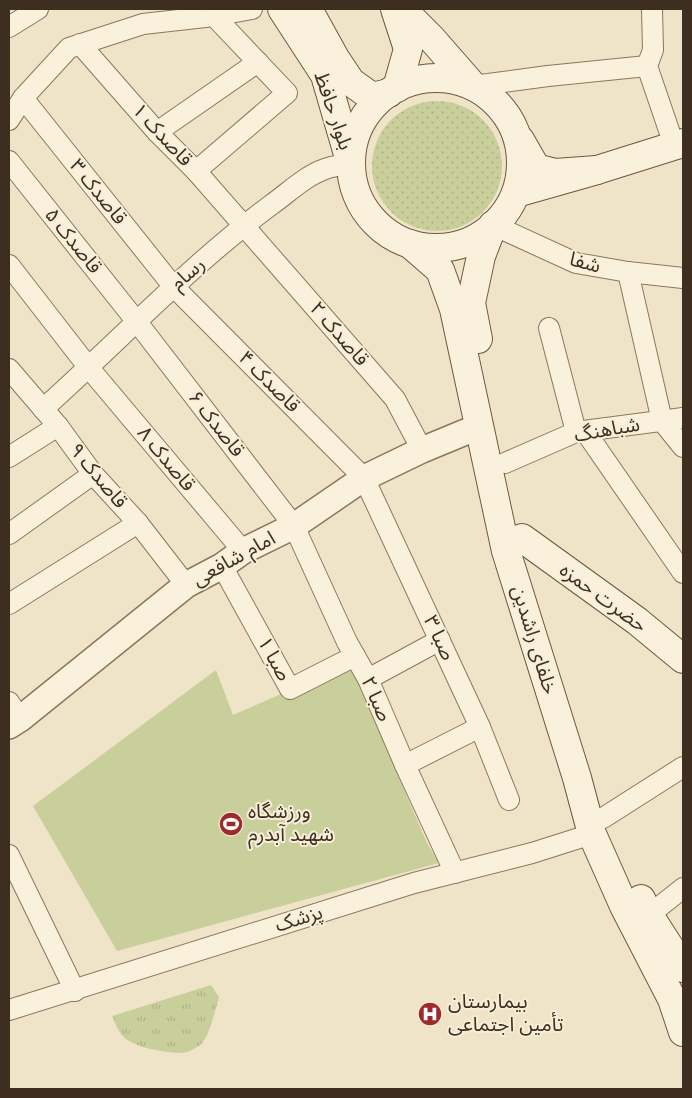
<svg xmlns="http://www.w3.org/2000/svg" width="692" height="1098" font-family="Spectral,'Noto Sans Arabic',serif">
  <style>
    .grass { fill: url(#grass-dots) }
    .park { fill: url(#park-tufts) }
    .pitch { fill: #c9cf9b }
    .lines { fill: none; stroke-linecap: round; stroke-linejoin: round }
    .minor-casing { stroke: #8d765c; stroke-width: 22 }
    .tertiary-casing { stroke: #8d765c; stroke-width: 28 }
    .secondary-casing { stroke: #6f573f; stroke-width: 30 }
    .minor { stroke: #faf1dc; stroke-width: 20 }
    .tertiary { stroke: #faf1dc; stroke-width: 25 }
    .secondary { stroke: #faf1dc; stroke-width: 28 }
    .labels { text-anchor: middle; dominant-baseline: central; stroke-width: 4; stroke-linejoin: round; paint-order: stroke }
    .street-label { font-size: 20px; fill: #3d2e20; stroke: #f7eed8 }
    .poi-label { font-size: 20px; fill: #3d2e20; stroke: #f7eed8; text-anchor: start }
  </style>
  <defs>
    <pattern id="grass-dots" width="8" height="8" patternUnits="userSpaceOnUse" patternTransform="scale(1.25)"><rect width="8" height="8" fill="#c9cf9b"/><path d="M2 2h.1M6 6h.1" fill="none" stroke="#aeb285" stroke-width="1.8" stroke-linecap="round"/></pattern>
    <pattern id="park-tufts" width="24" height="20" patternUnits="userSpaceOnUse" patternTransform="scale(1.25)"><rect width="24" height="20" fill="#c9cf9b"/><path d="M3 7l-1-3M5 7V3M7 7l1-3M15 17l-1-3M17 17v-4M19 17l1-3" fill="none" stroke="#aeb285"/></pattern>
  </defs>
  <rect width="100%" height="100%" fill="#f0e4c8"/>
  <circle class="grass" cx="437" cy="166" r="65"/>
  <path class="park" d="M211,985l8,12c-4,14 -8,33 -16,45 -2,3 -12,9 -16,10 -14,3 -50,-4 -61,-13 -8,-6 -10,-15 -14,-23z"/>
  <path class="pitch" d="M350,664l77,179 12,20 -322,88 -84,-145 183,-136 17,45z"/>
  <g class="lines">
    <g class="minor-casing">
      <g id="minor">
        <path d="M652,9l1,41 -6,16 27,79"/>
        <path d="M9,27l29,-18"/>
        <path d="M80,44l77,88 39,39 199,228 27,51"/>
        <path d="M473,86l75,-10 99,-10"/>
        <path d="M23,98l150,188 191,192 116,249 29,73"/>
        <path d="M9,120l14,-22 46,-50 74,-24 71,-8 38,-7"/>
        <path d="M157,132l101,-70"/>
        <path d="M9,161l128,161 157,204 53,116 21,37 37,86 50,108"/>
        <path d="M196,171l91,-78 -73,-77"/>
        <path d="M493,225l83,38 52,9 55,6"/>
        <path d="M9,265l80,103 154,183"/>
        <path d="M628,272l34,149 21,26"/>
        <path d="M549,328l27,104"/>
        <path d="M9,369l49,57 35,48 45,49 48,62"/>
        <path d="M43,409c76,-68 146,-143 228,-204 17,-12 34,-29 54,-36 8,-3 17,-4 25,-6"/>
        <path d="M585,431l98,142"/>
        <path d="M9,457l49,-31"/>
        <path d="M505,463l71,-31 107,-14"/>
        <path d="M9,534l84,-60"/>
        <path d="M222,566l68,123 65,-33"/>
        <path d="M9,604l129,-81"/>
        <path d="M368,679l72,-39"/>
        <path d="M9,702l11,17"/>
        <path d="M405,765l75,-38"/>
        <path d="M603,818l80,-51"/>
        <path d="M9,855l66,136"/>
        <path d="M649,915l34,-27"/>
        <path d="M9,1010l405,-127 118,-30 60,-19"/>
      </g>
    </g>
    <g class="tertiary-casing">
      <path id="tertiary" d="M9,726l11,-7 166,-134 36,-19 21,-15 51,-25 70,-48 58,-28 58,-24"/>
    </g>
    <g class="secondary-casing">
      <g id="secondary">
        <path d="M282,9l43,66 25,86"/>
        <path d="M308,9l27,49 16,24 21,15 17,-4"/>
        <path d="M395,9l13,40 -11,39"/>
        <path d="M402,9l30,30 41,47"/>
        <circle cx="436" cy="163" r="85"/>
        <path d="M597,170l86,-27"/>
        <path d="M516,193l81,-23 -42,3 -19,-5 -16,-28"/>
        <path d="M410,244l30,26 14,39 52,242 71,227 15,56 32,72 48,93 11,33"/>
        <path d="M478,339l-7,-36 10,-47 12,-31"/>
        <path d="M522,538l115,83 46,38"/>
        <path d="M641,899l8,16 34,53"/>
      </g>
    </g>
    <use href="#minor" class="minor"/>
    <use href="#tertiary" class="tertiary"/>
    <use href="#secondary" class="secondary"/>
  </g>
  <defs>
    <g id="stadium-disc" transform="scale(1.25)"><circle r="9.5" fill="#9e2a2b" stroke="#f7eed8"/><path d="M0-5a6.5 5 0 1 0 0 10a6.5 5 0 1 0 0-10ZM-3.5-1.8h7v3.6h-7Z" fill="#fff"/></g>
    <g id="hospital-disc" transform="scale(1.25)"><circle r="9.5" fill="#9e2a2b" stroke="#f7eed8"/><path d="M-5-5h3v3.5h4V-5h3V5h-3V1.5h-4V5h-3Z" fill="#fff"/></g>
  </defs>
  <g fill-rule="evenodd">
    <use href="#stadium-disc" x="231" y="824"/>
    <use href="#hospital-disc" x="430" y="1014"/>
  </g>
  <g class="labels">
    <g class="street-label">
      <text transform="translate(333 111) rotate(71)">بلوار حافظ</text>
      <text transform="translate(162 135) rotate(47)">قاصدک ۱</text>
      <text transform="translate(98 192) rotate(51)">قاصدک ۳</text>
      <text transform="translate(73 241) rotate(51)">قاصدک ۵</text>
      <text transform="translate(585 263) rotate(15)">شفا</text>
      <text transform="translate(188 274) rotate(-41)">رسام</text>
      <text transform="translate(339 334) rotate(49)">قاصدک ۲</text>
      <text transform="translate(269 382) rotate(45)">قاصدک ۴</text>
      <text transform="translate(216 424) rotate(52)">قاصدک ۶</text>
      <text transform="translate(607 430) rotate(-10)">شباهنگ</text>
      <text transform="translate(166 459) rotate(50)">قاصدک ۸</text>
      <text transform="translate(98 476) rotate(50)">قاصدک ۹</text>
      <text transform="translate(234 559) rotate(-29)">امام شافعی</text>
      <text transform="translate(603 598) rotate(36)">حضرت حمزه</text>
      <text transform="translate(439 638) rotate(65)">صبا ۳</text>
      <text transform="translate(534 640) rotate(73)">خلفای راشدین</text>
      <text transform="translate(274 659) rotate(61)">صبا ۱</text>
      <text transform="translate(376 699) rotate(66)">صبا ۲</text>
      <text transform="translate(299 919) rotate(-17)">پزشک</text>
    </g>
    <g class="poi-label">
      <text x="248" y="812">ورزشگاه<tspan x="248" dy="23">شهید آبدرم</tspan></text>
      <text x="448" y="1002">بیمارستان<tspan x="448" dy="23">تأمین اجتماعی</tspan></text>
    </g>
  </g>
  <rect width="692" height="1098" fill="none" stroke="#3d2e20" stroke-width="20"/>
</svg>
